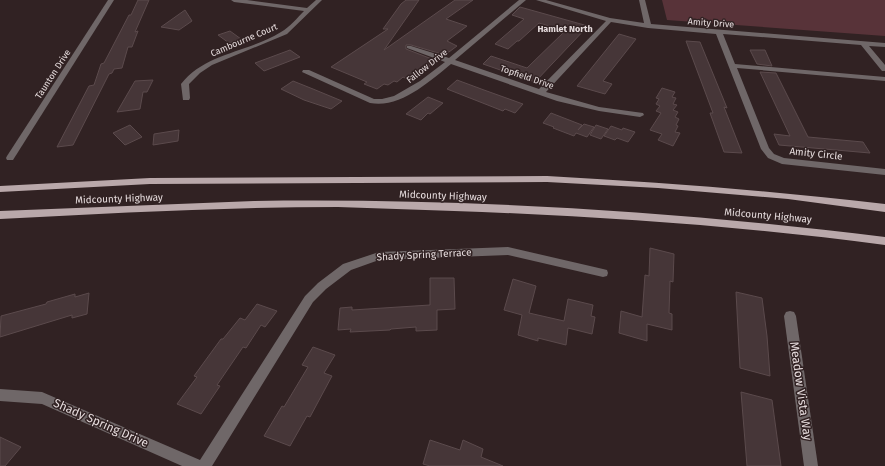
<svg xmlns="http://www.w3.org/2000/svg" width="885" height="466" font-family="'Fira Sans',sans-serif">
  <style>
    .green { fill: #583339 }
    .building { fill: #463638; stroke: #5b4a4c }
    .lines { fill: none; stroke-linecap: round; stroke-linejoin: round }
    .minor { fill: #6f6768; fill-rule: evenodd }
    .major { fill: #b9a8aa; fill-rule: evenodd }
    .labels { text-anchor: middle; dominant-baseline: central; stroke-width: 3; stroke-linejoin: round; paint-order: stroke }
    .far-street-label { font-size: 9px; fill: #e6dcdd; stroke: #312223 }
    .far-neighbourhood-label { font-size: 9px; font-weight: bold; fill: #e6dcdd; stroke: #312223 }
    .street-label { font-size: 10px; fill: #e6dcdd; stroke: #312223 }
    .near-street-label { font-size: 12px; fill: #e6dcdd; stroke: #312223 }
  </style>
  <rect width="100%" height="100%" fill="#312223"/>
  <path class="green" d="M662,0h223v36l-218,-16z"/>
  <g class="building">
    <path d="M138,0h11l-14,32 3,-1 -6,16h-4l-6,21 -8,1 -2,4 -3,1 -36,71 -16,2 32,-61 5,-1 7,-21 3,-1 25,-48h2z"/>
    <path d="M406,0h13l-35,50 71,-50h18l-27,19 21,7 -20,15 10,5 -12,9 -34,-10h-5v4l31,12 -28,19 -6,-3 -6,5 -3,-1 -6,4 -4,-1 -7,5 -13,-5 3,-2 -36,-15 57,-38h-5l18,-25z"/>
    <path d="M520,7l68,19 -53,56 -52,-18 8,-8 36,12 38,-37 -26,-8 -20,18h-2l-9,8 -13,-5 29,-25 -12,-4z"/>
    <path d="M185,10l7,11 -13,9 -18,-3z"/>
    <path d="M230,31l11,8 -12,4 -11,-8z"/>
    <path d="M619,34l17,5 -33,42 9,3 -7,10 -28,-8z"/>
    <path d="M686,41l14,1 27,66 -3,-1 18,46 -18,-1 -14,-39h3z"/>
    <path d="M290,50l10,7 -36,14 -9,-8z"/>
    <path d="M750,50h15l7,16 -15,-2z"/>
    <path d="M760,72l16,1 32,64 55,5 7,11 -91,-8 -5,-11 16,2z"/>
    <path d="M153,80l-6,12h-4l-3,17 -23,3 18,-31z"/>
    <path d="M457,80l27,10 39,14 -8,9 -10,-4 -2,2 -56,-22z"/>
    <path d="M293,81l20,8 29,12 -11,8 -27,-9 -23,-11z"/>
    <path d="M662,88l13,4 -3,5 4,1 -3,6 4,1 -4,5 5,2 -3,5 4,2 -3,6 2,1 -3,6 5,1 -7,13 -15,-6 4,-6 -12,-4 11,-17 -5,-2 4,-5 -4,-2 3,-5 -3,-1z"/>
    <path d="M428,97l15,6 -13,11 -2,-1 -7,7 -15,-6z"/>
    <path d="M551,113l31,12 -4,5 6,-6 10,3 -7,10 -11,-4 -2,3 -21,-8 1,-1 -11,-4z"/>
    <path d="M130,125l12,12 -17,8 -12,-12z"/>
    <path d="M596,125l12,4 -7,10 -11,-4z"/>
    <path d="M611,126l11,4 1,-2 12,4 -7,10 -11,-4 -2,2 -11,-4z"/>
    <path d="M179,130l-1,11 -25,4 1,-11z"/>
    <path d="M650,248l24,6 -1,28 -3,-1 -1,32 3,1v16l-25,-6v17l-28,-8 2,-22 21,6 3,-42 4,1z"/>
    <path d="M430,278h24l1,31 -18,1v20l-21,1v-4l-25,2 -1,1 -40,2 1,-3 -13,1 2,-22 12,-1v3l78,-5z"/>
    <path d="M513,279l23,7 -7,27 35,8 4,-22 25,6 -2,11 4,1 -3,17 -24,-6 -2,17 -28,-7v3l-20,-6 4,-20 -18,-5z"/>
    <path d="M736,292l26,6 5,38 3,40 -30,-8z"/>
    <path d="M89,293l-2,21 -15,4v-3l-72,22 1,-21 45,-12 1,-2 28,-8v3z"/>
    <path d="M257,304l20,7 -12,16 -4,-2 -15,23 -3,-1 -26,38 3,1 -19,28 -24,-10 20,-27 -3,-1 27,-37h2l17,-21 5,2z"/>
    <path d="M313,347l22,8 -11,18 8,3 -22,41 -3,-1 -17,30 -26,-10 18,-30 2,1 24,-40 -6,-2z"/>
    <path d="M741,392l31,8 9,66h-34z"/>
    <path d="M0,437l21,10 -16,19h-5z"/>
    <path d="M430,440l30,10 3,-10 20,9 -2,8 22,9h-73l-7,-2z"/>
  </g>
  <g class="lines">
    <g class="minor">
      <path d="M108,0h6l-101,160h-6l-1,-2 1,-2z"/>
      <path d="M231,0h16l60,8 9,-8h6l-35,34 -75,31 -12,8 -11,11 1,14 -1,2h-6l-2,-16c24,-31 68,-32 100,-52 9,-5 16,-14 23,-21l-70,-9z"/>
      <path d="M519,0h7l-71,60 84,29 67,-68 -70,-21h10l64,18 34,5 -5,-23h6l6,24 234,19v4l-16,-1 16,19v6h-3l-21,-26 -138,-11 12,30 150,13v4l-148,-13 32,80 5,6 10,4 101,11v6l-103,-11 -14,-6 -7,-9 -45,-115 -68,-6 -37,-6 -65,70 53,15 44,6 1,2 -4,2 -41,-6 -42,-10 -106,-37c-21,17 -51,45 -81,39l-68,-31 1,-2h6l65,29h8l12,-3 26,-15 25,-19 -38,-14v-2h4l38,12z"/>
      <path d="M508,247l95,22 4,1 1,3 -1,3 -4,1 -95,-22 -129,5 -28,10 -25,19 -13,13 -101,164h-30l-140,-62 -42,-3v-12l42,3 158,68 105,-164 13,-13 25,-19 36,-12z"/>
      <path d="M790,311l4,1 2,4 22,150h-14l-20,-150 2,-4z"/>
    </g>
    <g class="major">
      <path d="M547,176c113,6 225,15 338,28v8l-97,-13 -130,-11 -111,-6 -397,2 -150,8v-6l150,-8z"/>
      <path d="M254,201c210,-3 422,10 631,36v8c-143,-19 -287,-29 -431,-34 -38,-1 -77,-3 -116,-4 -112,0 -225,6 -338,12v-8z"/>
    </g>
  </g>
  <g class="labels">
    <g class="far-street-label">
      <text transform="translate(711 23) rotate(4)">Amity Drive</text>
      <text transform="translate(244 40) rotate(-23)">Cambourne Court</text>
      <text transform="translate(427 66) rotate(-38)">Fallow Drive</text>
      <text transform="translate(53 74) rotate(-57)">Taunton Drive</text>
      <text transform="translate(527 77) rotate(19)">Topfield Drive</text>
    </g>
    <g class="far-neighbourhood-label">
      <text x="565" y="29">Hamlet North</text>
    </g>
    <g class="street-label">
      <text transform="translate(816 154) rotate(6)">Amity Circle</text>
      <text transform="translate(443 196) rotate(2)">Midcounty Highway</text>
      <text transform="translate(119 199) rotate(-2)">Midcounty Highway</text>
      <text transform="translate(768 216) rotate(5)">Midcounty Highway</text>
      <text transform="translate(424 255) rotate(-3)">Shady Spring Terrace</text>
    </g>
    <g class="near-street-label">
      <text transform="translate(801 391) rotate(82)">Meadow Vista Way</text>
      <text transform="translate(101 423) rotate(24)">Shady Spring Drive</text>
    </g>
  </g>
</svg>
